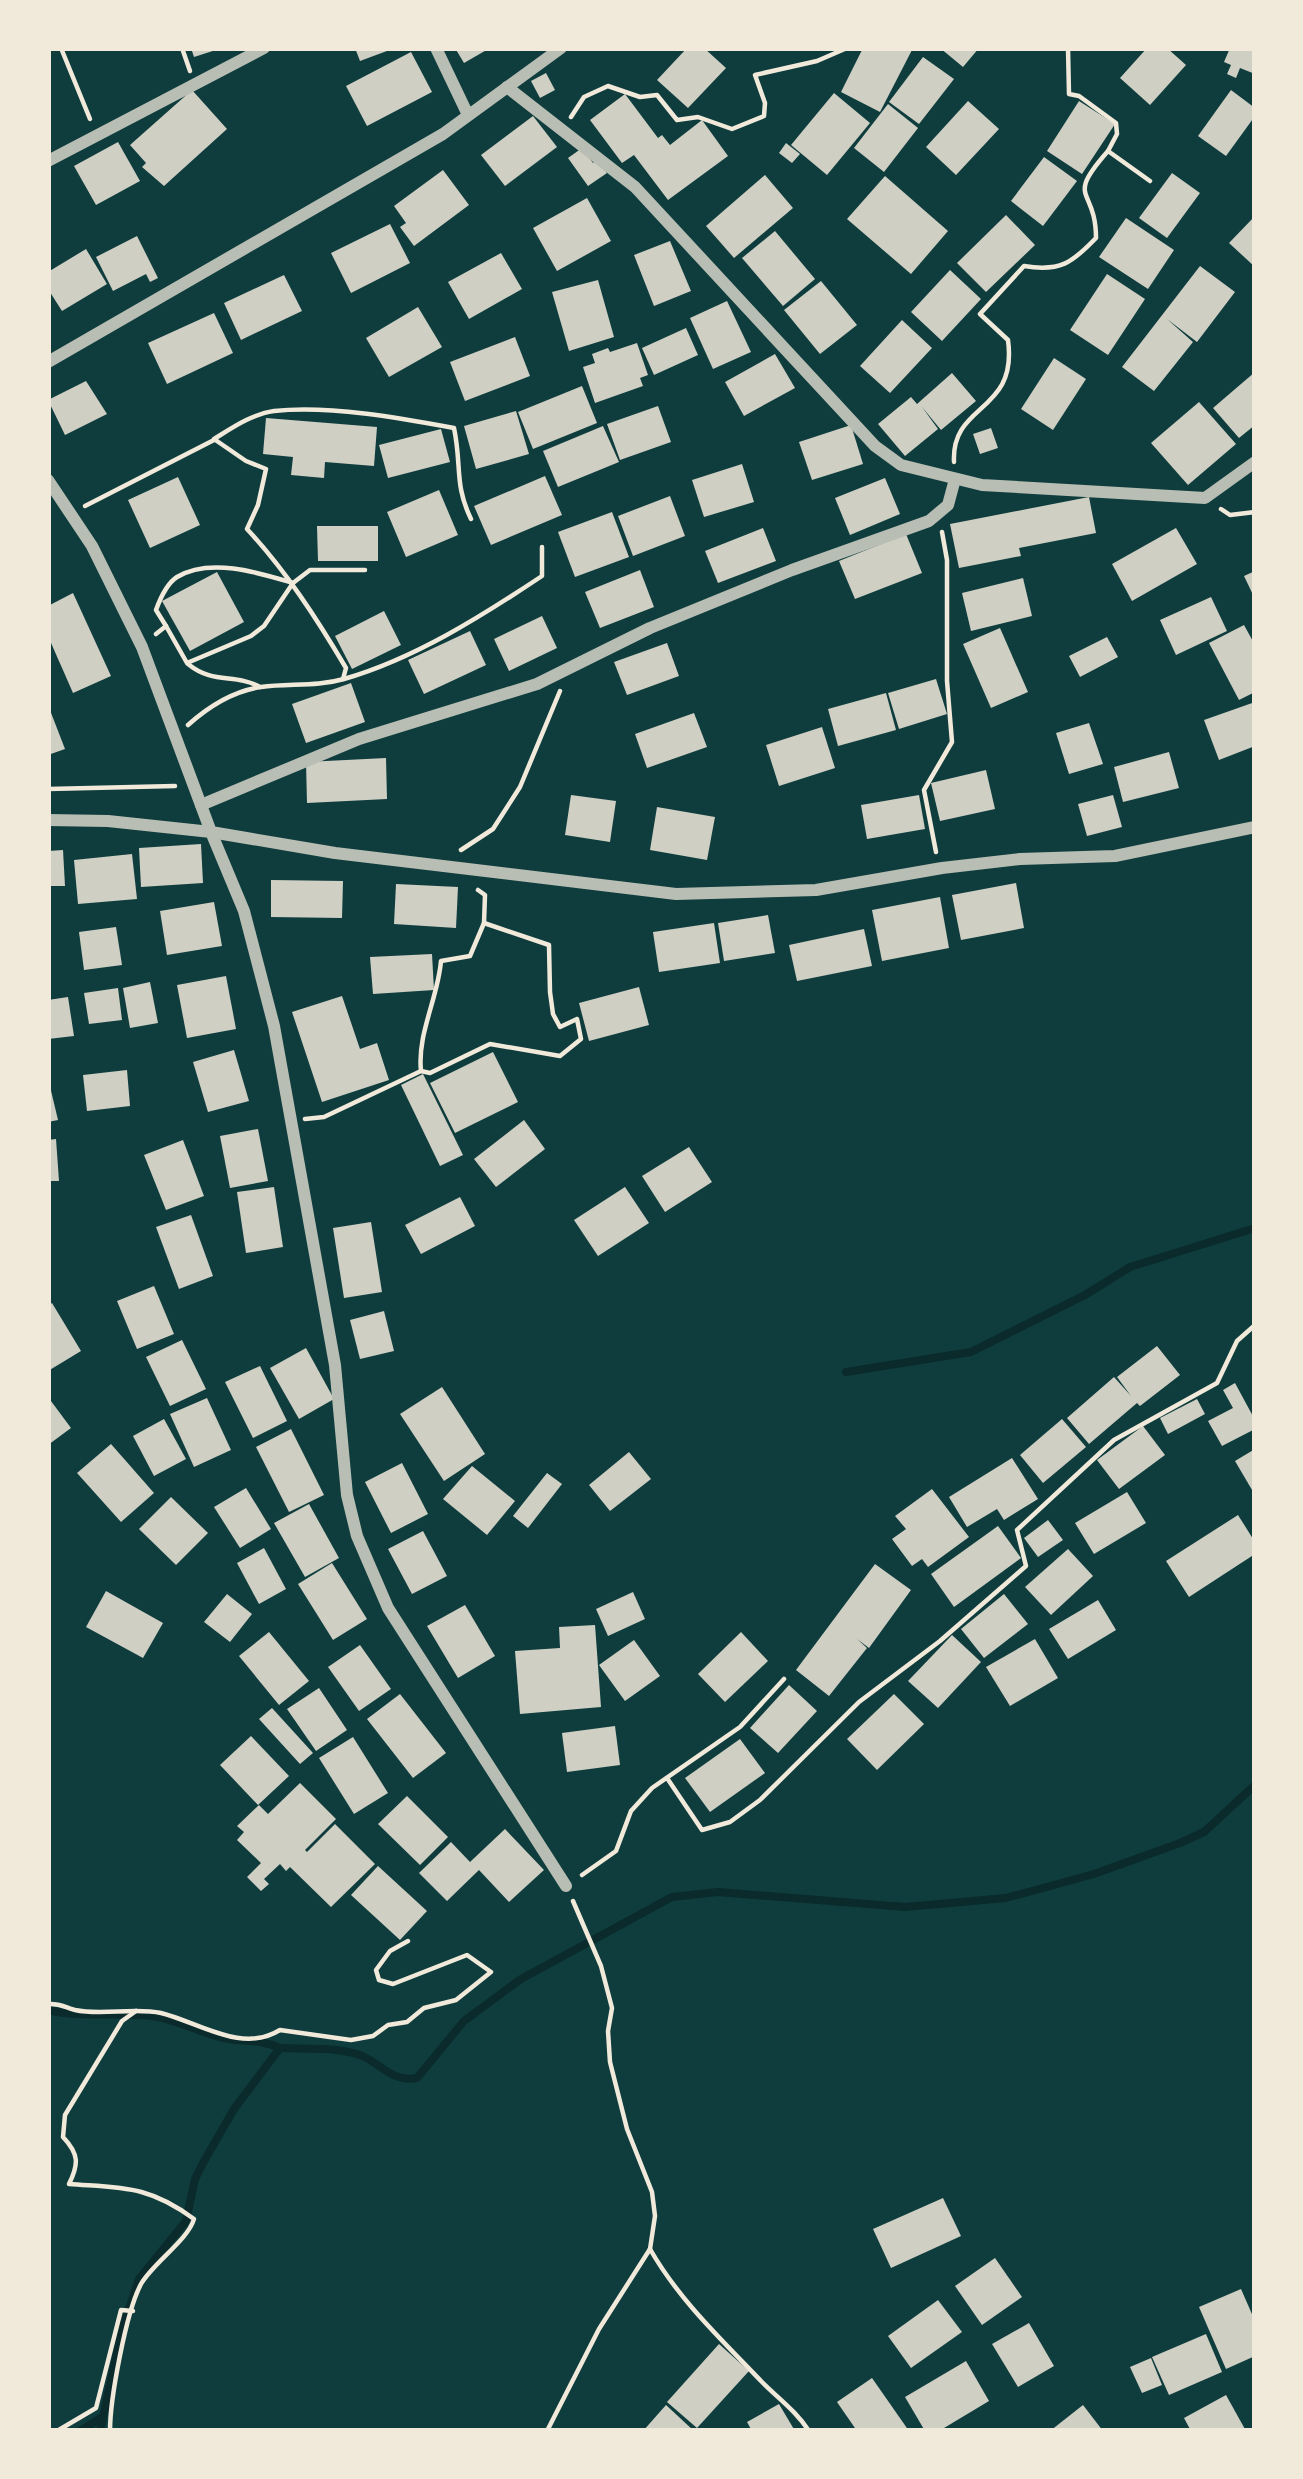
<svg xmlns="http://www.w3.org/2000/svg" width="1303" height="2479" font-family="'Source Serif 4',serif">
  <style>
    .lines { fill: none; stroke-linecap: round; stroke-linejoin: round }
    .stream { stroke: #0a2a2b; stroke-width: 8 }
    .building { fill: #cfcfc3 }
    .path { stroke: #f1e9da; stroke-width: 4.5 }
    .minor { stroke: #b8beb3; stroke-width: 12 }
  </style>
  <rect width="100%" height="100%" fill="#0f3d3e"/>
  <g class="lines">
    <g class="stream">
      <path d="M846,1372l125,-20 114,-57 45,-28 125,-39"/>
      <path d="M48,2010c34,8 69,2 104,6 24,3 48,17 72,22 20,4 37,1 56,10"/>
      <path d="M80,2431l21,-13"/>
      <path d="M100,2431l22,-101 17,-51 47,-58 9,-42 8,-16 31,-54 46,-61c25,1 52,-1 77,6 23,7 33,29 60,24l47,-57 57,-42 151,-82 46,-5 187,15 101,-9 88,-24 86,-31 24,-11 51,-47"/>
    </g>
  </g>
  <g class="building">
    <path d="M191,48h28v1l-25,8z"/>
    <path d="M355,48h40l-35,13z"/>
    <path d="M455,48h35l-26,15z"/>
    <path d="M687,48h17l22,20 -38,40 -31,-28z"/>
    <path d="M863,48h50l-33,64 -39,-20z"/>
    <path d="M940,48h39l-16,19z"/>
    <path d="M1147,48h20l19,17 -36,40 -30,-27z"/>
    <path d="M1230,48h25v26l-15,-6 -4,10 -9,-4 4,-9 -7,-3z"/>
    <path d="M411,52l21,40 -65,34 -21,-40z"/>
    <path d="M923,57l31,22 -35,45 -30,-22z"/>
    <path d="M546,73l9,17 -15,8 -9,-17z"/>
    <path d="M192,90l35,39 -63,57 -22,-19 4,-4 -16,-18z"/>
    <path d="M1231,90l24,18v8l-29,40 -28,-20z"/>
    <path d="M834,93l36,30 -43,52 -36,-30z"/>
    <path d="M625,94l33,44 4,-3 8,10 32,-25 26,36 -60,44 -34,-45 -12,8 -32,-43z"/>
    <path d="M968,101l31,28 -43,46 -30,-28z"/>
    <path d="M1079,101l36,23 -33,50 -35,-23z"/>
    <path d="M888,104l30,24 -34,44 -30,-24z"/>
    <path d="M533,116l24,31 -52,39 -24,-31z"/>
    <path d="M118,142l22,39 -44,24 -22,-39z"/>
    <path d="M786,143l14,11 -8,9 -13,-10z"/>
    <path d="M582,148l11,15 4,-4 10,14 -19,13 -20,-28z"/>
    <path d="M1044,157l33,24 -34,45 -32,-25z"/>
    <path d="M443,170l26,35 -55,41 -14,-19 6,-4 -12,-17z"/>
    <path d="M1172,173l28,20 -33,45 -28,-20z"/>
    <path d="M765,175l28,33 -59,50 -28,-32z"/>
    <path d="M885,176l63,55 -37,43 -64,-55z"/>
    <path d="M587,198l24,43 -54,30 -24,-43z"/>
    <path d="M1006,215l29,30 -49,47 -29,-29z"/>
    <path d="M1255,216v51l-26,-24z"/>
    <path d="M1126,218l48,32 -26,39 -49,-32z"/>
    <path d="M390,224l20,39 -59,30 -20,-40z"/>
    <path d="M775,231l40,48 -32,27 -41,-48z"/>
    <path d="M137,236l21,42 -8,4 -4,-8 -33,17 -17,-34z"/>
    <path d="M670,241l21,50 -37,15 -20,-51z"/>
    <path d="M86,249l21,35 -45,27 -14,-22v-17z"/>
    <path d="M501,253l21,36 -53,30 -21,-37z"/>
    <path d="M1200,266l35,26 -38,50 -30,-23 26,23 -39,49 -32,-24z"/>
    <path d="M950,270l31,29 -39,42 -31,-29z"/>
    <path d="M1107,274l38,25 -37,56 -38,-25z"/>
    <path d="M284,275l18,36 -61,29 -17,-37z"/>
    <path d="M598,280l16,57 -45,14 -17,-59z"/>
    <path d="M821,281l36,44 -37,29 -36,-44z"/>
    <path d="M727,301l24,51 -38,17 -23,-51z"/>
    <path d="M418,307l24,40 -53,30 -23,-39z"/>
    <path d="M214,313l19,40 -66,31 -19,-41z"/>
    <path d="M902,320l30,28 -42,45 -30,-27z"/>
    <path d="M686,328l12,27 -44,20 -12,-27z"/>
    <path d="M515,337l15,39 -65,25 -15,-39z"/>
    <path d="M637,343l11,32 -8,3 3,8 -48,17 -12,-36 12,-4 -3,-9 16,-6 2,4z"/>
    <path d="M775,354l20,34 -51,28 -19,-34z"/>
    <path d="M1054,358l32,21 -33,51 -32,-21z"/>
    <path d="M1255,372v53l-16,13 -26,-30z"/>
    <path d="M952,373l24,28 -35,29 -19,-23 16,22 -33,27 -27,-32 33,-27 6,7z"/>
    <path d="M86,381l21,33 -42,21 -17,-35z"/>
    <path d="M582,386l15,37 -64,26 -15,-37z"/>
    <path d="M1199,402l37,42 -48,41 -37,-42z"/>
    <path d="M658,406l13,36 -51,18 -13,-36z"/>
    <path d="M516,411l13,43 -53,15 -12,-43z"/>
    <path d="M266,418l111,9 -3,39 -49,-4 -1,16 -33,-3 2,-18 -30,-3z"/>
    <path d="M851,425l12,39 -51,16 -13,-38z"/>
    <path d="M603,426l16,36 -61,25 -15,-36z"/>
    <path d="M991,428l7,20 -18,6 -7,-20z"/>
    <path d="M441,429l9,33 -62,16 -9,-33z"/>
    <path d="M742,464l12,38 -50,15 -12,-37z"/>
    <path d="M545,476l17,39 -71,30 -17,-39z"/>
    <path d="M178,477l22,48 -50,23 -22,-48z"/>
    <path d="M885,478l15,36 -50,21 -15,-37z"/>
    <path d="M439,490l19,45 -52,22 -19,-45z"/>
    <path d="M670,496l15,40 -52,20 -15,-40z"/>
    <path d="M1089,497l7,36 -77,15 2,8 -62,12 -9,-44z"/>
    <path d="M612,512l17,45 -54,20 -17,-45z"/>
    <path d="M317,526h61v35h-60z"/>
    <path d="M763,528l13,33 -58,22 -13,-32z"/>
    <path d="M1176,528l21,36 -65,37 -20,-37z"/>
    <path d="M906,534l16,39 -67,26 -16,-38z"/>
    <path d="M640,570l14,37 -54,21 -15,-36z"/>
    <path d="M1255,571v28l-11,-23z"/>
    <path d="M217,572l27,50 -54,29 -28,-50z"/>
    <path d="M1023,578l9,38 -61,15 -9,-38z"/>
    <path d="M73,593l38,83 -38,17 -25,-57v-30z"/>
    <path d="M1211,597l16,34 -51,24 -16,-35z"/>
    <path d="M384,611l17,34 -49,24 -17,-33z"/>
    <path d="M542,616l15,32 -48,23 -15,-32z"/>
    <path d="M1244,625l11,20v47l-16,8 -30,-57z"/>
    <path d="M1000,628l28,64 -37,16 -28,-64z"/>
    <path d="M470,631l16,34 -62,29 -16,-34z"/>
    <path d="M1107,637l11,20 -38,20 -11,-21z"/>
    <path d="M667,643l12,33 -52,19 -13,-33z"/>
    <path d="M936,679l11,35 -48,15 -11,-36z"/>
    <path d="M351,683l14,39 -59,21 -14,-39z"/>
    <path d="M886,693l10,37 -58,16 -10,-37z"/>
    <path d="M1255,702v44l-36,14 -15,-40z"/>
    <path d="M48,705l17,44 -17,6z"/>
    <path d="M694,713l13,34 -60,21 -12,-34z"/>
    <path d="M1089,723l14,41 -34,10 -13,-41z"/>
    <path d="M822,727l13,41 -56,18 -13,-41z"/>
    <path d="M1169,752l10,36 -56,14 -9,-35z"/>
    <path d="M386,758l1,41 -80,4 -1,-41z"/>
    <path d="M986,770l9,39 -55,12 -9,-38z"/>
    <path d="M571,795l45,6 -6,41 -45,-7z"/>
    <path d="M919,795l6,34 -58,10 -6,-34z"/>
    <path d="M1113,795l9,32 -35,9 -9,-32z"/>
    <path d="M657,807l58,10 -8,43 -57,-10z"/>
    <path d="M201,844l2,39 -62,4 -2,-39z"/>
    <path d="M63,850l2,36h-17v-35z"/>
    <path d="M132,854l5,45 -59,5 -4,-44z"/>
    <path d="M271,880l72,1 -1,37 -71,-1z"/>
    <path d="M1016,883l8,45 -63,12 -9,-45z"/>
    <path d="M396,884l62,3 -2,41 -62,-4z"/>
    <path d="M940,897l9,51 -67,13 -10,-51z"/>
    <path d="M214,902l8,44 -55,9 -7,-44z"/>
    <path d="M768,915l7,38 -51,8 -6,-38z"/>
    <path d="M714,923l6,40 -61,9 -6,-40z"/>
    <path d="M116,927l6,38 -38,5 -5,-38z"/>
    <path d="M864,929l8,37 -75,15 -8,-36z"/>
    <path d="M432,954l2,36 -61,4 -3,-37z"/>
    <path d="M226,976l10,53 -49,9 -10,-53z"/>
    <path d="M150,982l8,41 -28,5 -7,-40z"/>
    <path d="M639,987l10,38 -60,16 -10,-38z"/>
    <path d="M118,988l4,32 -33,4 -5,-31z"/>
    <path d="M342,996l18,53 17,-6 12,37 -67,22 -30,-90z"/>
    <path d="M68,997l6,39 -26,3v-39z"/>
    <path d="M234,1050l15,51 -41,11 -15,-50z"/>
    <path d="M493,1052l25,50 -63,31 -25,-50z"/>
    <path d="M127,1070l3,36 -43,5 -4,-36z"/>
    <path d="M423,1074l40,81 -23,11 -39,-81z"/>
    <path d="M48,1078l10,42 -10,2z"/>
    <path d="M524,1120l21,29 -49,38 -22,-28z"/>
    <path d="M258,1129l10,52 -38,7 -10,-52z"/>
    <path d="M56,1139l3,42h-11v-41z"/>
    <path d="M183,1140l21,56 -38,14 -22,-55z"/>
    <path d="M689,1147l23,35 -47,30 -23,-36z"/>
    <path d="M274,1187l9,60 -37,6 -9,-61z"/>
    <path d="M625,1187l24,36 -51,33 -24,-36z"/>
    <path d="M460,1197l15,29 -54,28 -16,-29z"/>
    <path d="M191,1215l22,61 -34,13 -23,-62z"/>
    <path d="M371,1222l11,70 -38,6 -11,-70z"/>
    <path d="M154,1286l20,48 -37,15 -20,-48z"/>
    <path d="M52,1303l29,48 -33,20v-65z"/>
    <path d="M384,1311l10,40 -34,8 -10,-39z"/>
    <path d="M182,1340l24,49 -36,17 -24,-49z"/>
    <path d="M1157,1346l23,29 -40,31 -3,-3 -48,41 -22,-26 47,-41 17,19 -14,-19z"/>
    <path d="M306,1348l28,51 -35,20 -29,-51z"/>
    <path d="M260,1366l27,55 -34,17 -28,-56z"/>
    <path d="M1235,1383l20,37v9l-33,17 -14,-25 25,-13 -10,-18z"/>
    <path d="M442,1387l43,67 -41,27 -44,-67z"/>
    <path d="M48,1397l23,31 -23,17z"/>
    <path d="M207,1398l24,52 -37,17 -24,-53z"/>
    <path d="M1197,1399l8,15 -37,20 -8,-16z"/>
    <path d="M164,1419l22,40 -32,17 -21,-40z"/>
    <path d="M1062,1419l24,28 -43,36 -23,-28z"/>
    <path d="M1143,1426l22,29 -46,34 -22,-29z"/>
    <path d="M291,1429l33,66 -35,17 -33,-65z"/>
    <path d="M111,1444l43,49 -33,29 -44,-49z"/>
    <path d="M1255,1449v46l-20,-34z"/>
    <path d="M629,1452l22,27 -41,32 -21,-26z"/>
    <path d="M1012,1458l26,41 -34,21 -7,-11 -30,18 -18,-30z"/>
    <path d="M402,1463l26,51 -37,19 -26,-51z"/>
    <path d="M472,1466l43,35 -28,34 -44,-36z"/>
    <path d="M547,1473l15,11 -34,44 -15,-12z"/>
    <path d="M246,1488l25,41 -31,19 -26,-41z"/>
    <path d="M932,1489l37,48 -41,30 -6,-8 -10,7 -20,-27 14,-10 -11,-13z"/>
    <path d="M1127,1492l19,31 -52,31 -19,-31z"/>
    <path d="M171,1497l37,36 -32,32 -37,-36z"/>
    <path d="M309,1504l30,54 -34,19 -31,-54z"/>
    <path d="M1238,1515l17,27v12l-66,43 -23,-36z"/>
    <path d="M1048,1520l15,20 -25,17 -14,-19z"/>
    <path d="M998,1526l23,32 -67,49 -23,-33z"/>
    <path d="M423,1531l24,45 -35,18 -24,-45z"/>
    <path d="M264,1548l22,41 -27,15 -22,-41z"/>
    <path d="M1068,1549l25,27 -42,39 -26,-28z"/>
    <path d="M332,1563l35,56 -34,21 -35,-56z"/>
    <path d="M875,1564l36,26 -42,58 -12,-9 10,9 -38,48 -33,-26z"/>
    <path d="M106,1591l57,32 -20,35 -57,-31z"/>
    <path d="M633,1592l12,27 -37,17 -12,-27z"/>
    <path d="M227,1594l25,20 -22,28 -26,-20z"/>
    <path d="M1004,1594l24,30 -44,34 -23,-29z"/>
    <path d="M1098,1600l18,30 -48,29 -19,-30z"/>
    <path d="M465,1605l30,51 -37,22 -31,-52z"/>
    <path d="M595,1625l6,82 -81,7 -5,-63 45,-3 -1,-21z"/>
    <path d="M269,1632l40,49 -30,24 -40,-49z"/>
    <path d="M741,1632l27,29 -43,41 -27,-28z"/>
    <path d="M952,1635l29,27 -43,46 -30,-27z"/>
    <path d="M1035,1639l23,39 -48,28 -24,-39z"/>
    <path d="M634,1640l26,36 -35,25 -26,-36z"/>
    <path d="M360,1645l31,44 -32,22 -31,-44z"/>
    <path d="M789,1685l28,26 -39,42 -28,-25z"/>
    <path d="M319,1688l28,42 -31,21 -29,-42z"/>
    <path d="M400,1694l46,59 -33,25 -46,-59z"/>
    <path d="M894,1694l30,30 -47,46 -30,-31z"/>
    <path d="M272,1708l41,45 -13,11 -41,-45z"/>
    <path d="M615,1726l5,39 -53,7 -5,-39z"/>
    <path d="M251,1736l38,40 -31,29 -38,-40z"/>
    <path d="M353,1737l35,56 -34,21 -35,-56z"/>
    <path d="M740,1739l25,34 -55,39 -25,-34z"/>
    <path d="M300,1783l36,36 -31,31 2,2 28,-28 40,40 -44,43 -41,-40 -4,4 -6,-7 -16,15 5,5 -8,7 -14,-14 14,-14 -24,-23 7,-8 -7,-6 22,-21 9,9z"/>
    <path d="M407,1796l41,41 -28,28 -42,-41z"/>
    <path d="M505,1829l39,41 -35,32 -30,-32 -32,31 -28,-28 32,-31 19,20z"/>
    <path d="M378,1866l49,45 -27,29 -49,-45z"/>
    <path d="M943,2198l18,38 -70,32 -18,-39z"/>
    <path d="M995,2258l27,39 -40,28 -27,-39z"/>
    <path d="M1241,2289l14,32v35l-29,13 -27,-62z"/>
    <path d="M938,2300l24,32 -51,36 -23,-32z"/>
    <path d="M1029,2323l25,43 -36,21 -26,-43z"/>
    <path d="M1206,2334l16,38 -53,23 -17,-38z"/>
    <path d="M719,2344l30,27 -52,57 -30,-26z"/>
    <path d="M1151,2358l11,27 -20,8 -12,-26z"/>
    <path d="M966,2361l23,40 -50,30h-14l-20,-34z"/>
    <path d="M872,2378l37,53h-52l-20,-29z"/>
    <path d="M1226,2395l20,36h-55l-7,-13z"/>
    <path d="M779,2404l16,27h-43l-5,-9z"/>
    <path d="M666,2405l28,26h-51z"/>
    <path d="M1083,2405l20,26h-53z"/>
  </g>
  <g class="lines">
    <g class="path">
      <path d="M61,48l29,71"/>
      <path d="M182,48l8,23"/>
      <path d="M1068,48l1,46 10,2 37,27 1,11 -9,17"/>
      <path d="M571,117l13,-20 24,-11 32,11 17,-2 20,25 21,-3 34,12 32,-13 1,-13 -10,-28 62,-14 30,-13"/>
      <path d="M954,462c-3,-60 64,-48 54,-122l-28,-26 44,-48c36,6 48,-3 72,-28 0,-52 -32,-37 12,-87l42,30"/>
      <path d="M85,506l129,-66"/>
      <path d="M1221,509l9,6 25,-3"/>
      <path d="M166,626l-10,-16c4,-11 10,-26 21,-33 33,-20 83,-4 116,6"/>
      <path d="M156,634l10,-8 21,37 64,-27 13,-10 29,-43 17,-13h55"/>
      <path d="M188,664c26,21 46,9 72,23"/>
      <path d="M343,679l3,-11c-29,-49 -60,-97 -99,-139l11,-24 8,-36 -20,-8 -32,-22c18,-11 38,-25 60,-28 55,-6 126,7 180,17 8,38 0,56 17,91"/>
      <path d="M188,725c20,-18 46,-34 73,-38 28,-4 55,0 83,-8 70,-20 138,-63 198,-103v-29"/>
      <path d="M48,789l127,-3"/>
      <path d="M461,850l32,-21 27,-42 40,-96"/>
      <path d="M936,852l-12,-62 28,-48 -5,-61v-121l-5,-28"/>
      <path d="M421,1071c-4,-37 17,-73 20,-110l29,-5 14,-33 1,-28 -7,-5"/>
      <path d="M305,1119l19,-2 97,-46 9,2 60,-29 70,12 21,-17 -4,-20 -17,8 -7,-13 -3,-22 -1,-47 -65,-22"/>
      <path d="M667,1778l35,52 28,-8 30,-22 99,-98 81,-61 86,-75 -9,-36 97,-90 103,-57 20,-42 18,-16"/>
      <path d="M582,1875l34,-24 15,-40 21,-23 88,-61 44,-48"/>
      <path d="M48,2004c12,-1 16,3 27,6 27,6 58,-3 86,3 37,9 81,41 119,17l71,10 22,-4 15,-11 19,-3 17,-14 32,-8 35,-28 -24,-17 -74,29 -14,-4 -3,-10 14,-19 18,-10"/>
      <path d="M650,2249c29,51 72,91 112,133 17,17 34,29 47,49"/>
      <path d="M57,2431l39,-23 25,-98 12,1"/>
      <path d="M110,2431c0,-32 16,-119 31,-147 12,-21 47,-44 53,-65 -46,-34 -72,-31 -125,-35 10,-20 10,-30 -6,-47l2,-22 57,-94 14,-10"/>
      <path d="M547,2431l52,-102 51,-80 5,-33 -3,-24 -25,-63 -17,-67 -2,-31 4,-23 -11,-42 -28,-65"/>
    </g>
    <g class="minor">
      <path d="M436,48l32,67"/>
      <path d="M507,87l128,100 240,259 26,19 81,20 223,13 50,-36"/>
      <path d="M48,161l216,-113"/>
      <path d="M48,362l395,-228 118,-86"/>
      <path d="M48,480l44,66 50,101 69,185 124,21 341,41 140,-4 126,-22 78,-9 95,-3 140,-29"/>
      <path d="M201,805l158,-66 178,-55 113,-56 142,-58 137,-49 19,-16 7,-26"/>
      <path d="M48,820l60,1 103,11 33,79 30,115 61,339 12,130 10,41 31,72 178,278"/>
    </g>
  </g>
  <rect width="1303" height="2479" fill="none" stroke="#f1e9da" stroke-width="102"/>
</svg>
